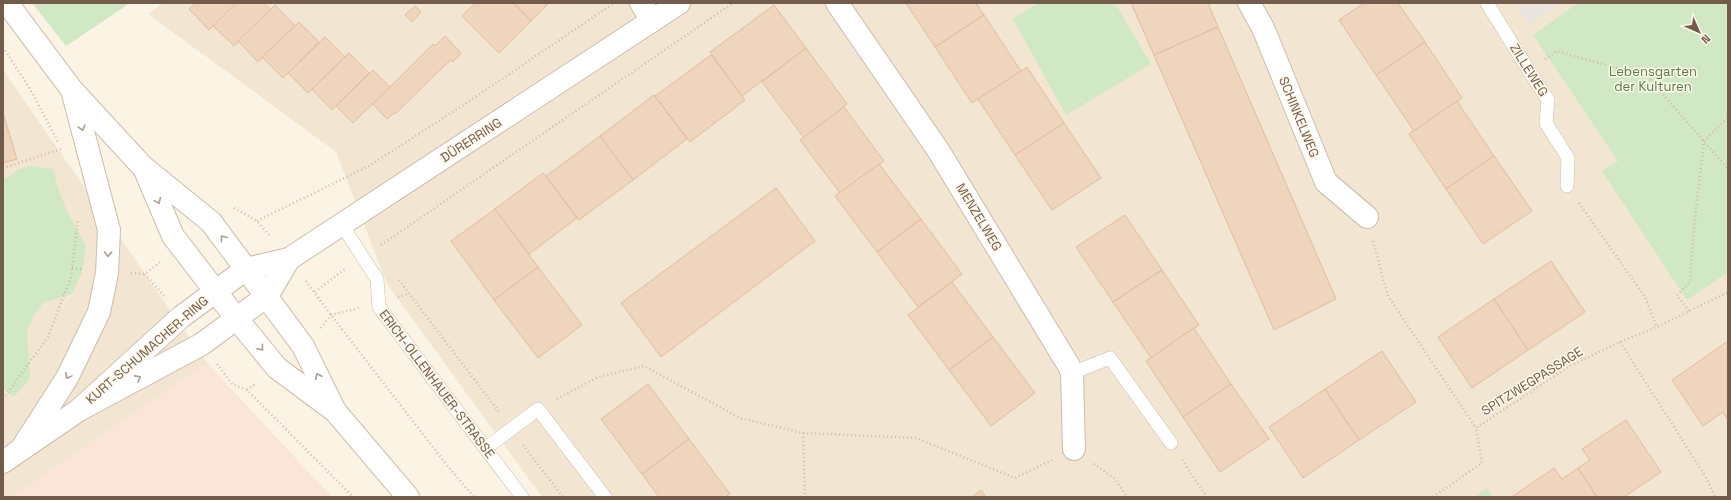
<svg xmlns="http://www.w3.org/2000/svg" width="1731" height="500" font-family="'Space Grotesk',sans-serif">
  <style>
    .residential { fill: #f2e6d3 }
    .commercial { fill: #fbe5d9 }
    .industrial { fill: #ebe5df }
    .green { fill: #d0e8c4 }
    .building { fill: #efd5bd; stroke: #e1bc9f }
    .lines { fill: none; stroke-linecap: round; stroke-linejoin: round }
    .lane-casing { stroke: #ccbcac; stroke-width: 14 }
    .street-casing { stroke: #ccbcac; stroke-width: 24 }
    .secondary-casing { stroke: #cfbda9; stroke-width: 24 }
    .path { stroke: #d4b8a1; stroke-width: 2.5; stroke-dasharray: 1 3; stroke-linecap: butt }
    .lane { stroke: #fff; stroke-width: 13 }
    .street { stroke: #fff; stroke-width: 22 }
    .secondary { stroke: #fff; stroke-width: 22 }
    .oneway { stroke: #ab9d93 }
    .labels { text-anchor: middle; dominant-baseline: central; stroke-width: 3; stroke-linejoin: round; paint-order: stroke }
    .street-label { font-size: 13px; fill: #735c4b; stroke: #fef8eb }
    .park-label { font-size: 13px; fill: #547d46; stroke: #fef8eb }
  </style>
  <rect width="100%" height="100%" fill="#fbf4e5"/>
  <g class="residential">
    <path d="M163,3h1565v494h-1186l-155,-213 -51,-132 -188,-138z"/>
    <path d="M3,70l204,293 -195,134h-9z"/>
  </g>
  <path class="commercial" d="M207,363l125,134h-320z"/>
  <path class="industrial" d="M1514,3h47l-32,22z"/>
  <g class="green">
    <path d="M32,3h98l-64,43z"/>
    <path d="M1038,3h77l36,61 -85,51 -53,-96z"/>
    <path d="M1578,3h150v269l-41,28 -85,-129 16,-10 -85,-126z"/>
    <path d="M31,166l22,3 4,16 9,24 20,37 -4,26 -10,22 -28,8 -9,11 -8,18 3,47 -16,19 -11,-9v-211l4,1 10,-8z"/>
    <path d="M1487,488l6,9h-18z"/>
  </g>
  <g class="building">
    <path d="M195,3h41l-27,27 -20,-21z"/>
    <path d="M236,3h28l7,7 -37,36 -21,-20z"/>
    <path d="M475,3h39l17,18 -32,32 -37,-37z"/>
    <path d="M514,3h35l-18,18z"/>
    <path d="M906,3h70l8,12 -49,32z"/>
    <path d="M1131,3h77l10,24 -64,28z"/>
    <path d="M1364,3h34l27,39 -49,33 -37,-55z"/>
    <path d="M275,5l20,21 -37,36 -20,-21z"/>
    <path d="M774,5l32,43 -64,48 -32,-44z"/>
    <path d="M415,6l6,6 -9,10 -7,-7z"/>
    <path d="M984,15l37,56 -49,32 -37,-56z"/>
    <path d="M299,22l20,20 -36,36 -21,-21z"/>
    <path d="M1218,27l118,272 -62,31 -120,-275z"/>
    <path d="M445,36l16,17 -8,9 -2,-2 -10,9 -46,45 -1,-1 -7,6 -14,-15 60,-60 2,2z"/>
    <path d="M325,37l20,20 -37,36 -20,-20z"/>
    <path d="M1425,42l37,56 -48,33 -38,-56z"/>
    <path d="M806,48l41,56 -43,34 -42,-56z"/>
    <path d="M349,53l20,20 -37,37 -20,-21z"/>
    <path d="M711,55l34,45 -55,42 -35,-46z"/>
    <path d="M1027,67l37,56 -49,32 -37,-56z"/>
    <path d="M373,70l17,17 -37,36 -17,-17z"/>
    <path d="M654,95l33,44 -54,41 -33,-44z"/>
    <path d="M1457,101l37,55 -48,33 -37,-55z"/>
    <path d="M844,107l40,54 -44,32 -40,-53z"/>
    <path d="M3,113l14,46 -14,4z"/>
    <path d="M1064,123l37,55 -49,32 -37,-55z"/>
    <path d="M600,136l33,44 -54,40 -33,-44z"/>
    <path d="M1494,156l38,55 -49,33 -37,-55z"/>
    <path d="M879,164l42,55 -44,33 -42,-56z"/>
    <path d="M543,173l34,45 -48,36 -34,-45z"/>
    <path d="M776,188l39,53 -154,116 -40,-54z"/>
    <path d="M495,209l43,58 -44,33 -43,-59z"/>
    <path d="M1125,215l37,55 -49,32 -37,-55z"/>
    <path d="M921,219l41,55 -44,33 -41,-55z"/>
    <path d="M1551,261l34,51 -57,38 -34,-51z"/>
    <path d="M538,267l44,58 -44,33 -44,-58z"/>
    <path d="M1162,270l37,55 -48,33 -38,-56z"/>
    <path d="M952,282l41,55 -44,33 -41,-55z"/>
    <path d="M1494,299l34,51 -56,38 -34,-51z"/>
    <path d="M1194,328l37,56 -48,33 -37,-56z"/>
    <path d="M993,337l42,56 -44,33 -42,-56z"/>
    <path d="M1728,341v79l-5,-8 -20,14 -31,-46z"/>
    <path d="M1382,351l34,51 -57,38 -34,-51z"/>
    <path d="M648,384l41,55 -47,35 -41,-55z"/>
    <path d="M1231,384l38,55 -49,33 -37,-55z"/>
    <path d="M1325,389l34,51 -56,38 -34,-51z"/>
    <path d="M1626,420l35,52 -37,25h-27l-19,-29 12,-8 -8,-11z"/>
    <path d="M689,439l41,55 -5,3h-66l-17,-23z"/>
    <path d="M1554,468l8,11 16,-11 19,29h-83l-1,-1z"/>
    <path d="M981,490l5,7h-14z"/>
  </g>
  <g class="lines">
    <g class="lane-casing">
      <g id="lane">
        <path d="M1487,3l42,68 19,29 -2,23 22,35 -1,28"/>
        <path d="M342,225l35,54 2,28 143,190"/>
        <path d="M1072,373l38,-15 61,85"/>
        <path d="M486,448l52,-39 67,88"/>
      </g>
    </g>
    <g class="street-casing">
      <g id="street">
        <path d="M641,3l11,18"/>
        <path d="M837,3l101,147 131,216 3,7 2,76"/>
        <path d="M1249,3l14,25 63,154 41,35"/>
        <path d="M79,410l102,-93 65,-48 43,-10 390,-256"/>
        <path d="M22,448l45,-70 32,-66 8,-39 2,-43 -37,-140"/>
        <path d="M3,462l76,-52 123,-66 65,-48 22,-37"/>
      </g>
    </g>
    <g class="secondary-casing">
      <g id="secondary">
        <path d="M7,3l65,87 70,76 69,56 92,124 32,65"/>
        <path d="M144,168l29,68 63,82 41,50 58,43 73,86"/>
      </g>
    </g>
    <g class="path">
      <path d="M3,47l27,42 28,53"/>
      <path d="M1545,59l12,-8 91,26 80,92"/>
      <path d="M3,168l58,-19"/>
      <path d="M1579,203l66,94 12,30"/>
      <path d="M234,208l23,13 14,16"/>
      <path d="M257,221l112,-55 93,-60 152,-103"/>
      <path d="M1373,241l15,55 88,132"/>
      <path d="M381,245l352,-242"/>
      <path d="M72,268l11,1"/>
      <path d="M131,273l14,1 15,-12"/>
      <path d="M145,274l20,23"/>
      <path d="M399,280l100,132"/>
      <path d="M306,281l25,34 115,149 28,33"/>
      <path d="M315,292l30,-23"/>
      <path d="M398,297l11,-3"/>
      <path d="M1689,311l-12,-16 13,-13 4,-55 10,-86 24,-24"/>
      <path d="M321,328l10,-13 28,-7"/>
      <path d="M1620,342l87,137 8,18"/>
      <path d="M217,364l15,20 15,6 106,107"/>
      <path d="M247,390l10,-7"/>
      <path d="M3,399l45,-62 23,-60 7,-57"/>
      <path d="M557,399l41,-22 46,-11 96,52 63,15 113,5 99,40 37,-18"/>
      <path d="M803,433l2,64"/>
      <path d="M523,445l40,52"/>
      <path d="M1182,460l25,37"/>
      <path d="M1094,464l21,15 12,18"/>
      <path d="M1433,497l49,-34 -6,-35 94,-62 50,-24 37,-15 71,-35"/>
    </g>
    <use href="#lane" class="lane"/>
    <use href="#street" class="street"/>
    <use href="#secondary" class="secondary"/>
  </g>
  <defs><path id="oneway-chevron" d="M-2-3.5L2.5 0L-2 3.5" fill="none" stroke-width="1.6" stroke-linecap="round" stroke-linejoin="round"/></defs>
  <g class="oneway">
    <use href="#oneway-chevron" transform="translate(82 128) rotate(75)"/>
    <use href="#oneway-chevron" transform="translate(158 201) rotate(66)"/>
    <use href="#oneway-chevron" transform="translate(223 238) rotate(-126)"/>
    <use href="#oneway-chevron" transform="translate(108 254) rotate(92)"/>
    <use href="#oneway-chevron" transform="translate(261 348) rotate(51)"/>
    <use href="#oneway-chevron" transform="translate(68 376) rotate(118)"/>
    <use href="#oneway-chevron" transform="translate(318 376) rotate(-116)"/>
    <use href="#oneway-chevron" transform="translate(138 378) rotate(-28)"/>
  </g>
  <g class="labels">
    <g class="street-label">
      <text transform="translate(1529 70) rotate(58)">ZILLEWEG</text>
      <text transform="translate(1299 117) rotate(68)">SCHINKELWEG</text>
      <text transform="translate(471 140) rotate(-33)">DÜRERRING</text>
      <text transform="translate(979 217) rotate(59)">MENZELWEG</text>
      <text transform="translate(147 350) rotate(-41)">KURT-SCHUMACHER-RING</text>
      <text transform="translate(1532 381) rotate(-32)">SPITZWEGPASSAGE</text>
      <text transform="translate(437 384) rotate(53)">ERICH-OLLENHAUER-STRASSE</text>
    </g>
    <g class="park-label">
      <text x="1653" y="71">Lebensgarten<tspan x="1653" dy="15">der Kulturen</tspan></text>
    </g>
  </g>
  <rect width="1731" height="500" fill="none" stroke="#735c4b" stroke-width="8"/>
  <g transform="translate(1699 32) rotate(135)" stroke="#fef8eb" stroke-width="3" paint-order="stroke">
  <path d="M0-3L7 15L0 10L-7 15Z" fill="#735c4b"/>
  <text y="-6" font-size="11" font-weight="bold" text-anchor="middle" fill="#735c4b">N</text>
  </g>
</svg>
